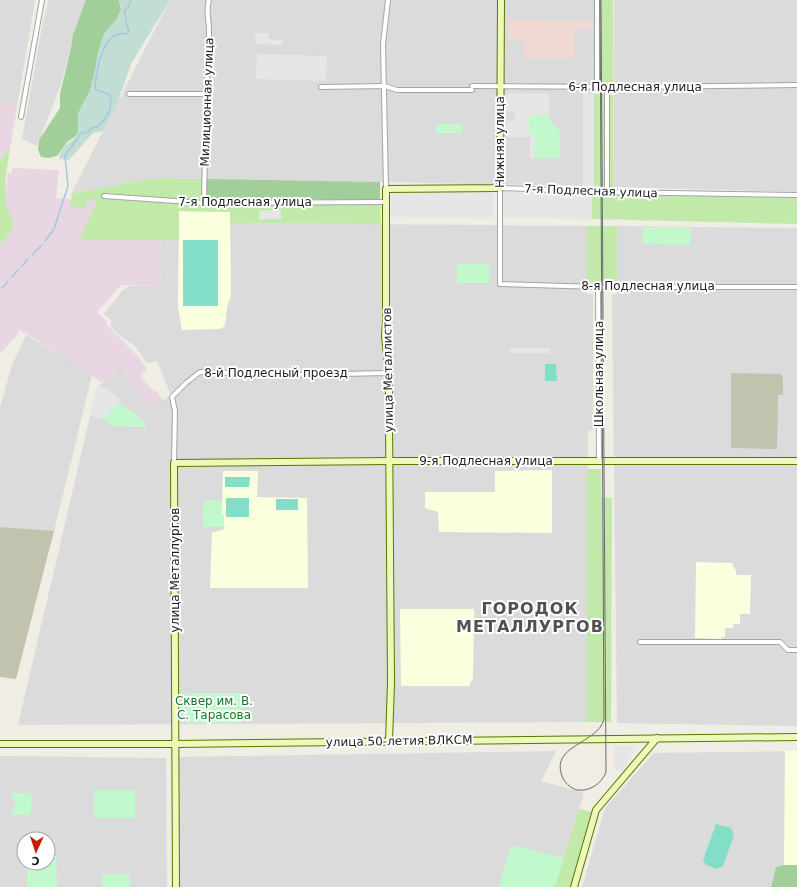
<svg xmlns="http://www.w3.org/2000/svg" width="797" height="887" font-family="'DejaVu Sans',sans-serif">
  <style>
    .residential { fill: #dcdbdb; fill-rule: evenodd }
    .commercial { fill: #f0d8d3 }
    .industrial { fill: #e8d6e2 }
    .education { fill: #faffdd }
    .construction { fill: #c1c3af }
    .grass { fill: #c1e9aa }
    .forest { fill: #a1ce99 }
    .wetland { fill: #c1ddd4 }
    .park { fill: #c1f9cc }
    .pitch { fill: #82dec6 }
    .parking { fill: #e6e6e6 }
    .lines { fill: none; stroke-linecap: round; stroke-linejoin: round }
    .stream { stroke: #a4c8dd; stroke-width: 1.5 }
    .street-casing { stroke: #a5a5a5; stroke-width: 6 }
    .secondary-casing { stroke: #5a7505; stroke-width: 8 }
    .street { stroke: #fff; stroke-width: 4 }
    .secondary { stroke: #edf9b8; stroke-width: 6 }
    .tram { stroke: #6c6c6c; stroke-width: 1 }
    .labels { text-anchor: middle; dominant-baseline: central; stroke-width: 4; stroke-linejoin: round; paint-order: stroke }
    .street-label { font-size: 12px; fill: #1e1e1e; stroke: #fff }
    .park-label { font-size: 12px; fill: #0c7c24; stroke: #fff }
    .district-label { font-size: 16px; font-weight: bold; letter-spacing: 1px; fill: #515151; stroke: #fff }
  </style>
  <rect width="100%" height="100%" fill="#efede4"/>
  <g class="residential">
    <path d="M0,0h35l-18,106 -17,-3z"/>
    <path d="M49,0h38l-13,35 -13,49 -24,62 -15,-7 21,-117z"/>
    <path d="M170,0h423l1,186 -440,-8 -83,16z"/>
    <path d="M614,0h183v192l-184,-5z"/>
    <path d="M179,211l51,1v11l357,3v68h6v136l-5,1 -1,291 -569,3 79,-339 6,-3 19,-16 6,5 -5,4 29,32 19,-13 -14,-34 -10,2 -13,-18 -14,-9 -9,-9 -1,-5 2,-1 -8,-7 18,-23 7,-5h31l1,-46h18z"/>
    <path d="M617,226l180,2v498l-180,-3 -5,-428 5,-1z"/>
    <path d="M26,335l66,40 -38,156 -54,-4v-120l12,-42z"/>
    <path d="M556,751l-15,30 43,12 -29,94h-375l-2,-130z"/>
    <path d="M797,751v114l-21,2 -5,20h-189l23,-79 49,-55z"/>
    <path d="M0,756l166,2 1,129h-167zM24,839h24v24h-24z"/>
  </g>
  <path class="commercial" d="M508,20l85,1v8h-19v29h-51l1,-18 -16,-2z"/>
  <g class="industrial">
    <path d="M0,103l17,3 -7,42 -10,12z"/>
    <path d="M12,168l47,2 -3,28 39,2 1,3 -15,36 4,1h76l-1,46 -39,-1 -24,27 10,10 -1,2 5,5 27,28 9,12 -7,7 15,16 2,-1 6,11 -11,6 -29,-31 5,-5 -6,-5 -5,4h-1l-13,12 -84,-54 -2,6 -17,19v-110l7,-6 7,-14 -8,-12 -3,-22 3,-2 2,-15h4z"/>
  </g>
  <g class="education">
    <path d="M179,211l51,1 1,83 -4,12 -2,19 -5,3 -38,1 -4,-23z"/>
    <path d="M552,470v63l-113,-1 -1,-20 -13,-4v-16h70v-21z"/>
    <path d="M223,471h35l-1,26 50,1 1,90h-98l2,-55 12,-4v-14h-2z"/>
    <path d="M696,562l36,1 4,8v4h15l-1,39h-10v10h-7v4h-8v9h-3v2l-27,-1z"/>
    <path d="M400,609h74l-1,69 -4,8h-68z"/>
    <path d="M785,751h12v114h-13z"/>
  </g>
  <g class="construction">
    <path d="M731,373l50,1 2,5v16h-5l-1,54 -46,-1z"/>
    <path d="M0,527l54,4 -38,148 -16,-2z"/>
  </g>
  <g class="grass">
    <rect x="593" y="0" width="20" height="83"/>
    <path d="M594,94l19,1v92l-19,-1z"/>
    <path d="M10,148c-4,28 -10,50 4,76l-7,14 -7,5v-83z"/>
    <path d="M154,178l53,1 -1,20 174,1 1,24 -151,-1v-11l-51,-1v29h-94l-5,-1 16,-36 -1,-3h-7l-3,9 -15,-3 2,-7 -1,-5z"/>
    <path d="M592,194l205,4v26l-205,-5z"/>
    <rect x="587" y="226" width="30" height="57"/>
    <path d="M587,469h14v28l11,1 -1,224h-24z"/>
    <path d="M579,809l13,3 -21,75h-22l-9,-35 24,6z"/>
  </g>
  <g class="forest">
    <path d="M86,0h33l2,10 -6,12 -11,12 -14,57 -12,23v18l-2,4 -9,6 -10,14 -9,2 -7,-1 -3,-7 1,-10 21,-32v-14l11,-46 2,-13z"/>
    <path d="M207,179l173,3v18l-174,-1z"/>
    <path d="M784,865h13v22h-26l5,-20z"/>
  </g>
  <path class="wetland" d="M119,0h51l-39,64 -14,40 -14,27 -10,2 -24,27 -10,-1c3,-18 17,-17 19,-26 2,-6 -2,-12 0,-18 2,-9 9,-17 12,-25 7,-17 5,-40 15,-56 7,-13 21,-18 14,-34z"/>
  <g class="park">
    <path d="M529,115h20v3l11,14v26h-26l1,-24h-6z"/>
    <rect x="436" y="124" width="26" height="9"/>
    <path d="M643,227l48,1 -1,17 -48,-1z"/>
    <path d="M457,264h32l1,19h-33z"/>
    <path d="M119,403l13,8 14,13v3l-35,-1 -8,-8z"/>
    <path d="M204,500l18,1v14h2v12h-21z"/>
    <rect x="186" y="693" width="55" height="30"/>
    <rect x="94" y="790" width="41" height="28"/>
    <path d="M13,793h18l1,18 -4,4h-17c5,-7 6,-11 1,-18z"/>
    <path d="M511,845l53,13 -9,29h-56z"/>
    <path d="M48,856h8l1,31h-30v-24h21z"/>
    <path d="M102,874h27l1,13h-28z"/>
  </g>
  <g class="pitch">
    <rect x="183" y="240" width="35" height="66"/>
    <path d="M545,364h11l1,17h-12z"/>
    <path d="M225,477h25l-1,10h-24z"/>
    <rect x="226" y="498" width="23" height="19"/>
    <rect x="276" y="499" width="22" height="11"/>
    <path d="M716,824l15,4 3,7 -11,31 -6,3 -11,-4 -3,-5z"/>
  </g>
  <g class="parking">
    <path d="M255,33h13l1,6 13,1v5l-26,-1z"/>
    <path d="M257,54l70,2 -1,25 -70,-2z"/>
    <path d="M507,93l42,1v21h-20v19h6l-1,24h-4v-21h-23v-16h8v-10h-9z"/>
    <path d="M583,93l11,1v92h-11z"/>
    <path d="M391,191l103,2v26l-104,-2z"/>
    <path d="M503,192l89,2v25l-89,-1z"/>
    <path d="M281,210v9h-22v-8z"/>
    <rect x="510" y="348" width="40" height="5"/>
    <path d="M97,386l11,3 13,11 -20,19 -11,-4z"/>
    <path d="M614,746h23l-15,26 -8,-3z"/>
  </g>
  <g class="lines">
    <g class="stream">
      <path d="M45,241l9,-12 14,-43 -3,-30 16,-23 8,-1 2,-4 7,-1c9,-10 15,-18 12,-32l-15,-6c1,-17 7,-60 32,-55l2,-4c-4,-6 -2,-12 -5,-19l4,-4 3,-7"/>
      <path d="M32,255l10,-10"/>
      <path d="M21,267l7,-8"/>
      <path d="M12,277l6,-7"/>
      <path d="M2,288l6,-7"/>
    </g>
    <g class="street-casing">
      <g id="street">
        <path d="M597,0v87"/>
        <path d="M472,86l160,1 165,-2"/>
        <path d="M321,87l64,-1 12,4h75"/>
        <path d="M129,94h77"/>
        <path d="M21,117l21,-117"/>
        <path d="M386,189l-3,-145 5,-44"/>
        <path d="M607,192v-105"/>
        <path d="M797,195l-190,-3 -107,-4v96l98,3h199"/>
        <path d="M104,196l100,7 182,-1"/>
        <path d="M204,203c1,-56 2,-113 5,-169 1,-11 -4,-24 0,-34"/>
        <path d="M598,287l1,174"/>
        <path d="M174,463l1,-52 -3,-14 14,-14 14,-11 91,3 98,-2"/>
        <path d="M640,642h140l8,8h9"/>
      </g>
    </g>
    <g class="secondary-casing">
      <g id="secondary">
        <path d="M389,741l2,-58 -2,-263v-47l-4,-37 1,-15v-132l114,-1 1,-188"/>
        <path d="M0,744h175l622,-7"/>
        <path d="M176,887l-2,-424 215,-2h408"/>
        <path d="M574,887l22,-77 61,-72"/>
      </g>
    </g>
    <use href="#street" class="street"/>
    <use href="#secondary" class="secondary"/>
    <path class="tram" d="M600,0l4,719c-6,25 -54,26 -42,57 2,6 8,12 15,14 13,2 25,-7 29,-18l-5,-772"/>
  </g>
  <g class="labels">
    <g class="street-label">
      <text x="635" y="87">6-я Подлесная улица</text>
      <text transform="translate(207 102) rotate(-88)">Милиционная улица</text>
      <text transform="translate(500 142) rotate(-90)">Нижняя улица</text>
      <text transform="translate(591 191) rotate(2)">7-я Подлесная улица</text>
      <text x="245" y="202">7-я Подлесная улица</text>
      <text x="648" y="286">8-я Подлесная улица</text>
      <text transform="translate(388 370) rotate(-91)">улица Металлистов</text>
      <text x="276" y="373">8-й Подлесный проезд</text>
      <text transform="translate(599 374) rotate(-90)">Школьная улица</text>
      <text x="486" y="461">9-я Подлесная улица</text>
      <text transform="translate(175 570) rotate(-90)">улица Металлургов</text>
      <text transform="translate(399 741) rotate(-1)">улица 50-летия ВЛКСМ</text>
    </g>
    <g class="park-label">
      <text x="214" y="701">Сквер им. В.<tspan x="214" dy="14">С. Тарасова</tspan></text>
    </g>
    <g class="district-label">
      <text x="530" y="608">ГОРОДОК<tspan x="530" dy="18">МЕТАЛЛУРГОВ</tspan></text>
    </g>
  </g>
  <g transform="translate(36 851) rotate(183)"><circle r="19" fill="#ffffff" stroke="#a5a5a5"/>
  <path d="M0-3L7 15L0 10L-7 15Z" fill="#cb1b01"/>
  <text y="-6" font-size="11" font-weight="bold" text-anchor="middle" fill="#1e1e1e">С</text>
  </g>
</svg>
